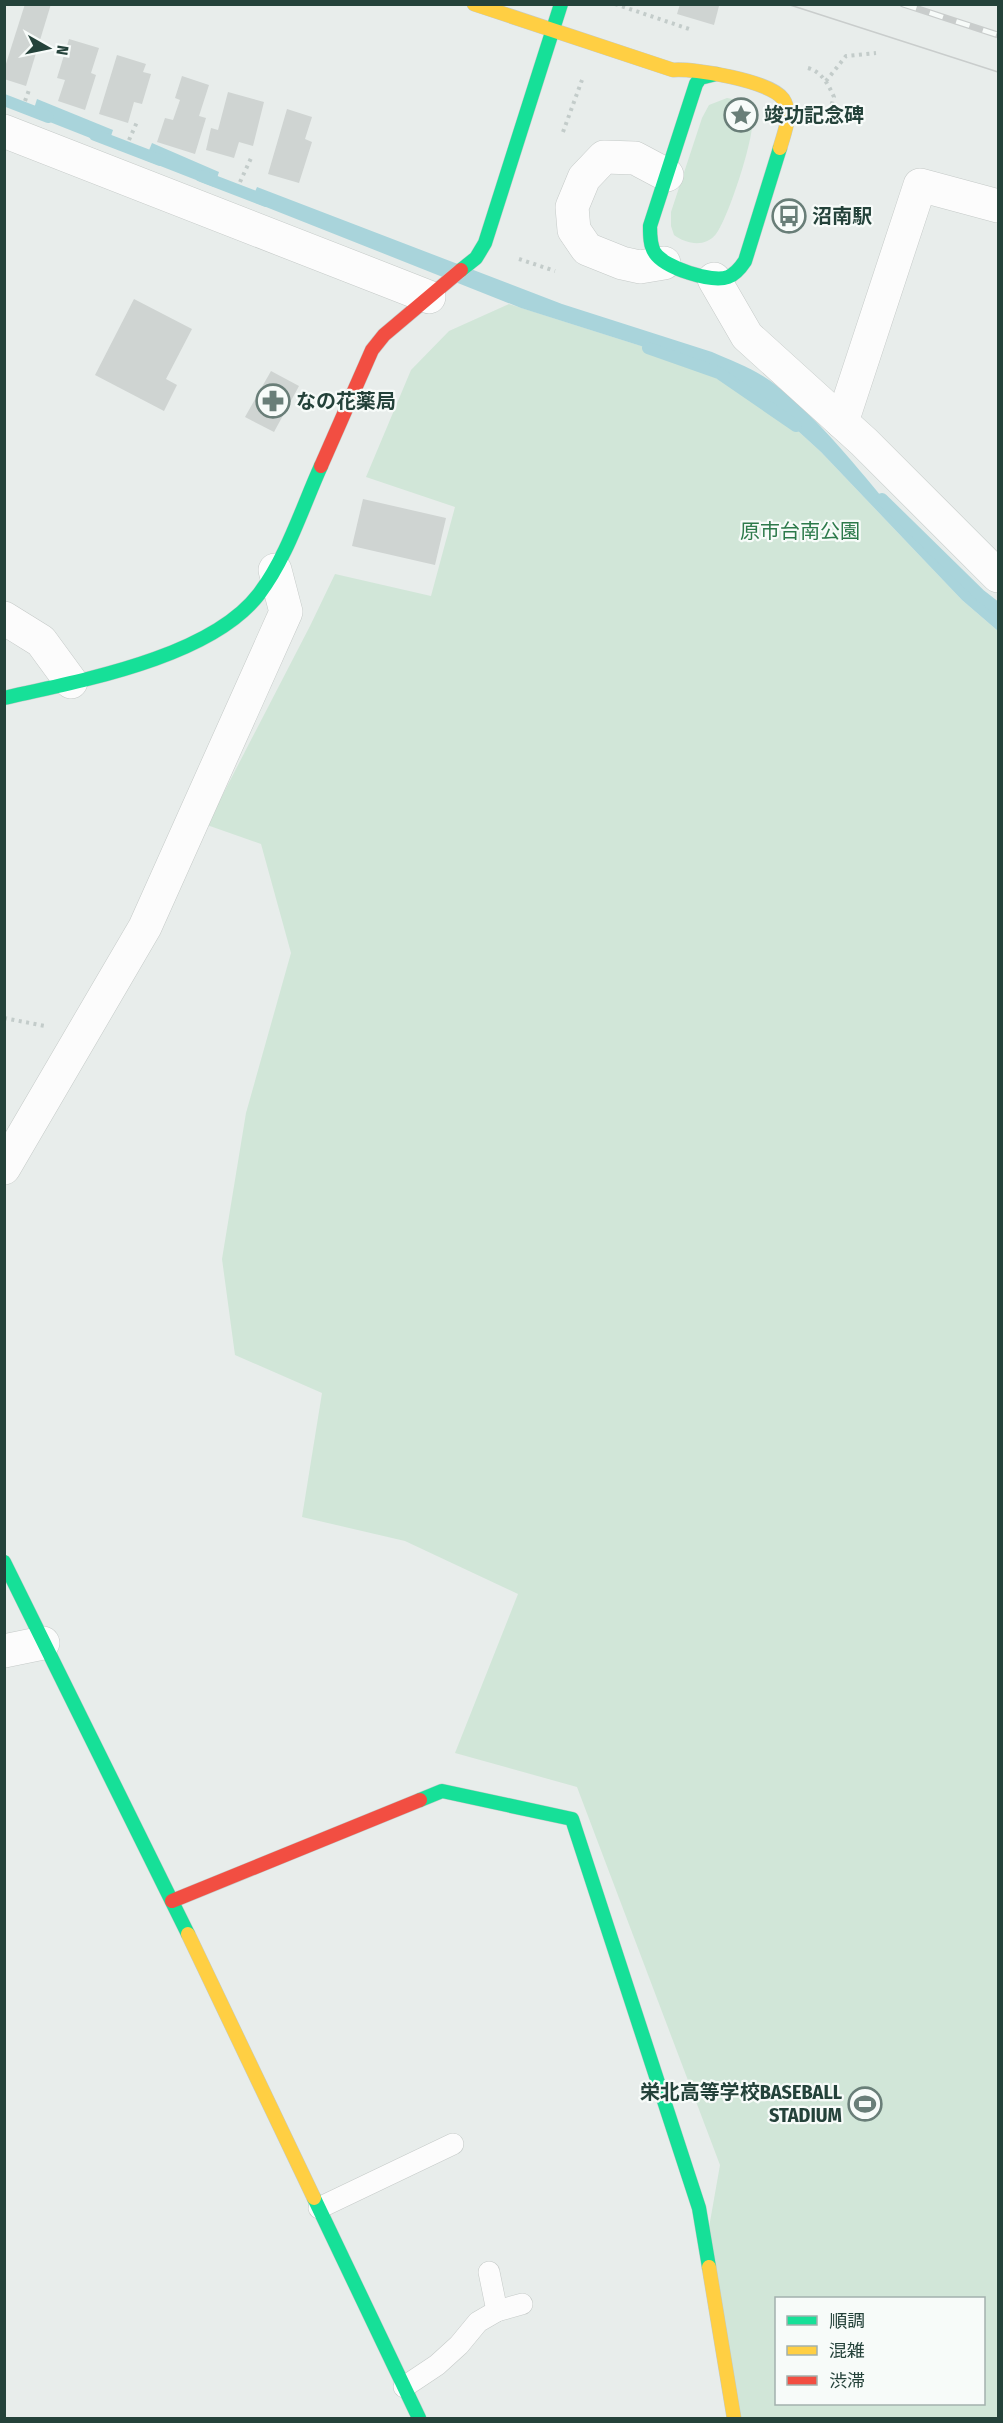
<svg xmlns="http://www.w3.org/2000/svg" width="1003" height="2423" font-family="'Fira Sans Condensed','Noto Sans JP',sans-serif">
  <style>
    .green { fill: #d1e6d8; fill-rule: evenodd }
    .water { fill: #a9d4db }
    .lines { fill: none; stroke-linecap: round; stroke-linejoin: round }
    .stream { stroke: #a9d4db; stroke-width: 12 }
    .building { fill: #cfd4d2 }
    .lane-casing { stroke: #c5cac8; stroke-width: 22 }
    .street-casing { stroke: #c5cac8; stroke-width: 34 }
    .fast-casing { stroke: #c3cbc8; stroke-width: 15 }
    .slow-casing { stroke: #c3cbc8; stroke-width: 15 }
    .jam-casing { stroke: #c3cbc8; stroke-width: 15 }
    .path { stroke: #c3ccca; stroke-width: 4; stroke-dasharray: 3 4.5; stroke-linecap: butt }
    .lane { stroke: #fcfcfc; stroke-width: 21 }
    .street { stroke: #fcfcfc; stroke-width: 33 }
    .fast { stroke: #16e098; stroke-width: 14 }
    .slow { stroke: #ffcf43; stroke-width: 14 }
    .jam { stroke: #f24e42; stroke-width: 14 }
    .tram { stroke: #c9cdcc; stroke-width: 1.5 }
    .rail-casing { stroke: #c9cdcc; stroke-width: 7 }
    .rail { stroke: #f7fbf9; stroke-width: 4.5; stroke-dasharray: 14; stroke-linecap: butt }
    .labels { text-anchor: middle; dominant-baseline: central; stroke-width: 4.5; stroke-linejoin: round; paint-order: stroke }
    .poi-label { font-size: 20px; font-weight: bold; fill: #24423a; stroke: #f7fbf9; text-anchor: start }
    .park-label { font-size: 20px; fill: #2d7a4b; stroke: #f7fbf9 }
  </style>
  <rect width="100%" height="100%" fill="#e8edeb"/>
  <g class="green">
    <path d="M727,98c11,2 22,5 25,17 5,17 -24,104 -36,119 -11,14 -30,10 -42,1l-3,-9v-14l31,-94 7,-13z"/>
    <path d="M509,304l214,68 40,27 58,53 141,148 36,31v1787h-264l-29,-168 15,-85 -143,-378 -122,-34 63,-159 -113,-53 -103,-24 20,-124 -87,-38 -13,-96 24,-146 45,-160 -30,-109 -54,-19 103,-199 25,-52 96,22 24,-89 -89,-30 45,-107 38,-39zM776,2298h208v106h-208z"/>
  </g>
  <g class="water">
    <path d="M37,99l76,31 -5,15 -76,-30z"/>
    <path d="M152,143l67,29 -5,15 -69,-27z"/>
    <path d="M257,187l305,117 150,48c21,9 47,19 65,34 50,40 89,94 131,141 28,30 59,59 90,85v19l-36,-31 -141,-148 -58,-53 -40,-27 -202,-64 -270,-107z"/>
  </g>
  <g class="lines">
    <g class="stream">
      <path d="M4,100l44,17"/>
      <path d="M95,135l65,25"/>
      <path d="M201,176l65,25"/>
      <path d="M648,348l71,25 77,53"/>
      <path d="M882,499l98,96 18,14"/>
    </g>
  </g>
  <g class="building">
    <path d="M25,4h26l-25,82 -22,-7v-9z"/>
    <path d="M680,4l39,2 -5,19 -37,-11z"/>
    <path d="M69,39l30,9 -8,25 5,2 -11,35 -27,-9 7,-21 -8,-2z"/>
    <path d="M117,55l29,9 -3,8 8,2 -9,30 -8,-2 -6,21 -29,-9z"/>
    <path d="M182,76l27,9 -10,31 7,2 -11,36 -38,-12 8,-24 8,2 7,-20 -5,-2z"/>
    <path d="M228,92l36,10 -11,44 -14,-4 -5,16 -28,-8 5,-22 7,2z"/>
    <path d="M287,109l25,8 -7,22 7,3 -13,41 -31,-9z"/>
    <path d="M134,299l58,30 -26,50 11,6 -13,26 -69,-36z"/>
    <path d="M271,371l28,15 -25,46 -29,-15z"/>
    <path d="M363,499l83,19 -11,47 -83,-19z"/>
  </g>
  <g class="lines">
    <g class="lane-casing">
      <g id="lane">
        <path d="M319,2208l134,-64"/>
        <path d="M489,2272l8,39"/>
        <path d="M404,2387l33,-22 22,-20 19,-23 19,-11 25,-7"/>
      </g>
    </g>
    <g class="street-casing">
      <g id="street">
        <path d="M4,131l425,166"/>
        <path d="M664,263l-24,4 -18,-4 -35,-14 -13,-19 -2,-23 12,-29 20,-21 31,1 32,17"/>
        <path d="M714,279l33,57 117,106 134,134"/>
        <path d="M842,422l78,-237 78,21"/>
        <path d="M4,618l37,23 30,41"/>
        <path d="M4,1168l141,-241 141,-315 -11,-42"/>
        <path d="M4,1651l39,-8"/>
      </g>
    </g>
    <g class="fast-casing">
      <g id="fast">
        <path d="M716,74l-16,4 -4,6 -46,142c0,9 0,20 5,27 10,15 57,30 73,24 8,-3 13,-10 17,-16l35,-113"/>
        <path d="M461,270l15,-12 9,-15 76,-239"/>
        <path d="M4,698c75,-17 206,-40 255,-104 28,-37 43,-86 62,-128"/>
        <path d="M4,1562l184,372"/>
        <path d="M420,1800l22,-9 130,28 127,389 10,59"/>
        <path d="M314,2198l105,220"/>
      </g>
    </g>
    <g class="slow-casing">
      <g id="slow">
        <path d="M474,4l199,66c21,-2 98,11 110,29 10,15 1,34 -3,49"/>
        <path d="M188,1934l126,264"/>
        <path d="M709,2267l25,151"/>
      </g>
    </g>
    <g class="jam-casing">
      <g id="jam">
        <path d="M321,466l51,-116 12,-15 77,-65"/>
        <path d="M172,1901l248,-101"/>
      </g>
    </g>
    <g class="path">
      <path d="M615,4l74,25"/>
      <path d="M808,68c14,4 20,16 26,29l-6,19"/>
      <path d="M826,81l20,-25 30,-3"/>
      <path d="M25,101l4,-11"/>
      <path d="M563,132l19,-52"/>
      <path d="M129,140l8,-18"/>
      <path d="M240,182l12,-26"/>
      <path d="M519,259l36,12"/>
      <path d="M4,1018l41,8"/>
    </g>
    <use href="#lane" class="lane"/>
    <use href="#street" class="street"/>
    <use href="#fast" class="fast"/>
    <use href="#slow" class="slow"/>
    <use href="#jam" class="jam"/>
    <path class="tram" d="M787,4l211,68"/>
    <g class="rail-casing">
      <path id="rail" d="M903,4l95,31"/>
    </g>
    <use href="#rail" class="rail"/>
  </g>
  <defs>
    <g id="sight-ring" transform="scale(1.725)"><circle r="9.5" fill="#f7fbf9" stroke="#697e78" stroke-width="1.5"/><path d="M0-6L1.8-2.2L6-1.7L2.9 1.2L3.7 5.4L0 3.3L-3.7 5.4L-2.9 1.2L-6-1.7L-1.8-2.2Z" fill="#697e78"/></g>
    <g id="bus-ring" transform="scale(1.725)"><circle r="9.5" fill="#f7fbf9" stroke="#697e78" stroke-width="1.5"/><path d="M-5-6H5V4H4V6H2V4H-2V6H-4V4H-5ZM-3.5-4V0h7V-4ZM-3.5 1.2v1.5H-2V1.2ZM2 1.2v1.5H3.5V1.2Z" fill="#697e78"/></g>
    <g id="pharmacy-ring" transform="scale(1.725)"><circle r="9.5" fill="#f7fbf9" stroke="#697e78" stroke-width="1.5"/><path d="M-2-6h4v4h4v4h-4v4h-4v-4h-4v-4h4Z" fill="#697e78"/></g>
    <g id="stadium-ring" transform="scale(1.725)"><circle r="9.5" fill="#f7fbf9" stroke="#697e78" stroke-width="1.5"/><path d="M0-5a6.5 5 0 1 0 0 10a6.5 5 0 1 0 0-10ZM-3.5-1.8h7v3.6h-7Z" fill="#697e78"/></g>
  </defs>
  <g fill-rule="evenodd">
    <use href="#sight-ring" x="741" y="115"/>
    <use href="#bus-ring" x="789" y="216"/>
    <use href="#pharmacy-ring" x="273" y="401"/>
    <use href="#stadium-ring" x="865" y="2104"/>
  </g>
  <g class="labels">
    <g class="poi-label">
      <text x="764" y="115">竣功記念碑</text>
      <text x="812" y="216">沼南駅</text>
      <text x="296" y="401">なの花薬局</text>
      <text x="842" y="2092" text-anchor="end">栄北高等学校BASEBALL<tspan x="842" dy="23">STADIUM</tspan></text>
    </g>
    <g class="park-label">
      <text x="800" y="531">原市台南公園</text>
    </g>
  </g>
  <rect width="1003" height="2423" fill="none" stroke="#24423a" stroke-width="12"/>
  <rect x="775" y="2297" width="210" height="108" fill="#f7fbf9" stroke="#a3b1ad" stroke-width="1.5"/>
  <rect x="787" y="2316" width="30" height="9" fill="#16e098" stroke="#a3b1ad" stroke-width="1.5"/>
  <text x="829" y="2327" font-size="18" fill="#24423a">順調</text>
  <rect x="787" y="2346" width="30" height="9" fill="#ffcf43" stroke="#a3b1ad" stroke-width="1.5"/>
  <text x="829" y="2357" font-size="18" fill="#24423a">混雑</text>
  <rect x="787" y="2376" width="30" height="9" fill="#f24e42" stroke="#a3b1ad" stroke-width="1.5"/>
  <text x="829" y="2387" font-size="18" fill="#24423a">渋滞</text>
  <g transform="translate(48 48) rotate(99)" stroke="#f7fbf9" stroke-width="4.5" paint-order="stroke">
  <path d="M0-4.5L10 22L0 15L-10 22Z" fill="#24423a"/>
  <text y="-9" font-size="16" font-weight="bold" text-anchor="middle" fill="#24423a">N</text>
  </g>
</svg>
